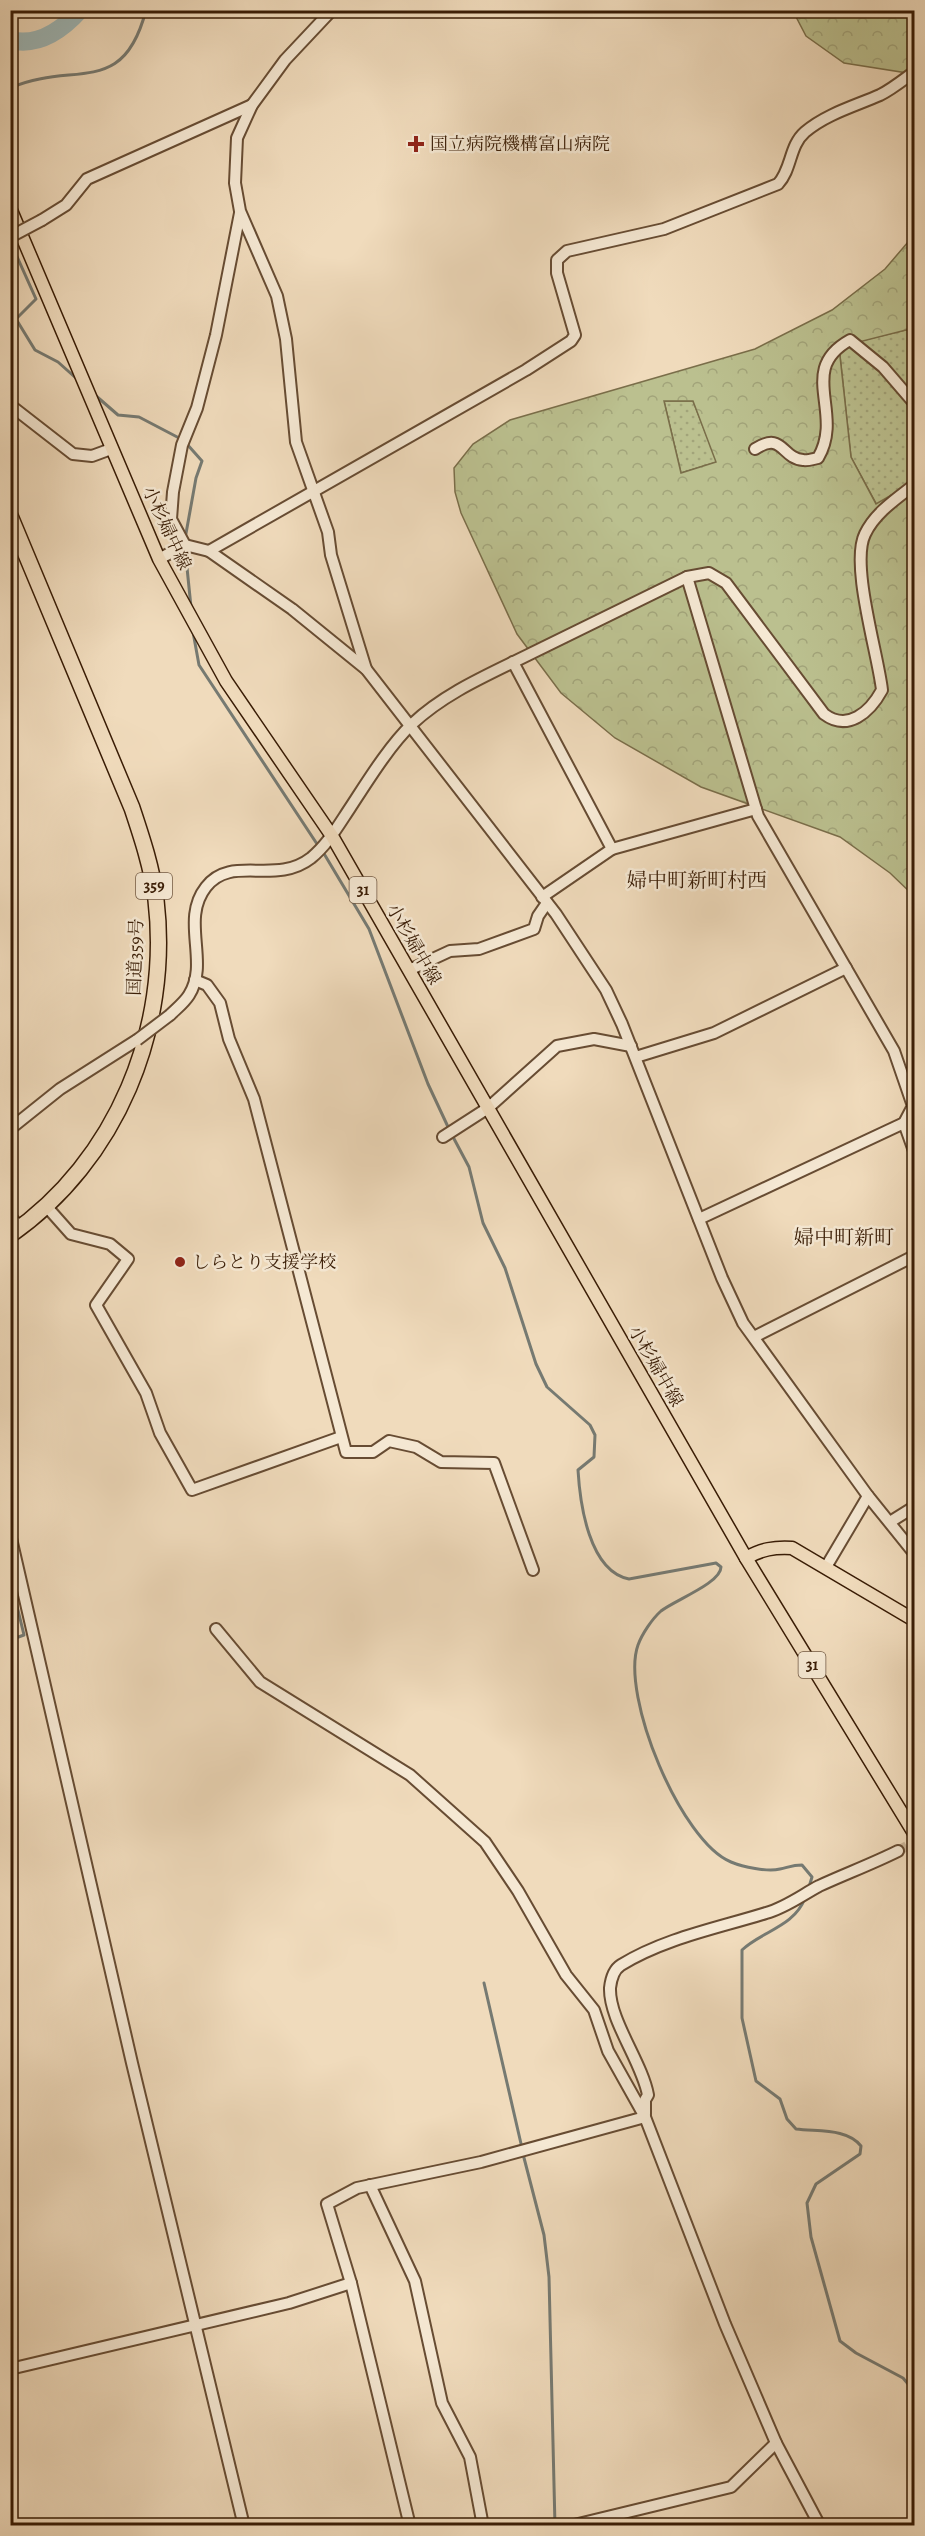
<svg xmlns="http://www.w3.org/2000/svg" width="925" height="2536" font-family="Alegreya,'Noto Serif JP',serif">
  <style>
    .green { fill: url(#green-dots); stroke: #7a6e4a; stroke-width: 1.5 }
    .forest { fill: url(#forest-crowns); stroke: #7a6e4a; stroke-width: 1.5; fill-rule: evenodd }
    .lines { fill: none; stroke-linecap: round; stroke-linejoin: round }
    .stream { stroke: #767a72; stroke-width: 3 }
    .river { stroke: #9eb9ba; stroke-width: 18 }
    .minor-tunnel { stroke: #cbb597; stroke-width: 10; stroke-dasharray: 10 5; stroke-linecap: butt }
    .minor-casing { stroke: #674c33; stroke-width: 14 }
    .major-casing { stroke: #391c05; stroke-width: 15 }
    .highway-casing { stroke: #391c05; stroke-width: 18 }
    .minor { stroke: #f5e8d3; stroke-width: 10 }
    .major { stroke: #f0dbbc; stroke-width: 12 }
    .highway { stroke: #f0dbbc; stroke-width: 15 }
    .minor-bridge-casing { stroke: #674c33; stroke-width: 14; stroke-linecap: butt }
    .minor-bridge { stroke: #f5e8d3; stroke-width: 10 }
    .poi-dot { fill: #8f2418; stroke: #f5e8d3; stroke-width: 2 }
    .labels { text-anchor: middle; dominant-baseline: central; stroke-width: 5; stroke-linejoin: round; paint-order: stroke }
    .shield { fill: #f5e8d3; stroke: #715943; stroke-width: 1.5 }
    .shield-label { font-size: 16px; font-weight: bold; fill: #391c05 }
    .poi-label { font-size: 18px; fill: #391c05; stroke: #f5e8d3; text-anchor: start }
    .street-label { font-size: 18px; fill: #391c05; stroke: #f5e8d3 }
    .neighbourhood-label { font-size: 20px; fill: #391c05; stroke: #f5e8d3 }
  </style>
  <defs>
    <pattern id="green-dots" width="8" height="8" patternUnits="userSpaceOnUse" patternTransform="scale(1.5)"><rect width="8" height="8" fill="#bbc08f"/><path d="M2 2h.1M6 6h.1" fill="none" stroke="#a2a47a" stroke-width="1.8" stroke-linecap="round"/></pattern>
    <pattern id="forest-crowns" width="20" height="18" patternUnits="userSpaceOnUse" patternTransform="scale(1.5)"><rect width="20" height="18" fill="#bbc08f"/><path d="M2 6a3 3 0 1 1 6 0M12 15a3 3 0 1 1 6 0" fill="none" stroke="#a2a47a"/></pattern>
  </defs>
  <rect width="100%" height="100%" fill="#f0dbbc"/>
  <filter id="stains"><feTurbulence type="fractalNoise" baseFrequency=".00333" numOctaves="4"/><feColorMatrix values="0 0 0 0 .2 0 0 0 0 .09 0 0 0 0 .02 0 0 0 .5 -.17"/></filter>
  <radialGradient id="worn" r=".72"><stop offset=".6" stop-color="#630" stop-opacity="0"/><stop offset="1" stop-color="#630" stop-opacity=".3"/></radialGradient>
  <g class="green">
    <path d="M914,328v154l-37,23 -26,-48 -12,-111z"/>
    <path d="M664,401h29l24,61 -36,11z"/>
  </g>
  <g class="forest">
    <path d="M793,11h121v63l-70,-11 -38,-27z"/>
    <path d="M914,235v93l-75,19 12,110 25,47 38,-22v414l-24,-23 -50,-36 -139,-50 -86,-49 -54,-45 -44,-59 -56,-121 -6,-21 -1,-24 19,-24 37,-24 245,-71 77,-39 53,-41zM664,401h29l23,61 -35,11z"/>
  </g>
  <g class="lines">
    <g class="stream">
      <path d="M10,88c64,-28 113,11 136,-78"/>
      <path d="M10,241l26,58 -20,20 19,31 23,12 19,17"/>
      <path d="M95,395l23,20 21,2 42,22"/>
      <path d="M185,539l11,-61 6,-17 -16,-18"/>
      <path d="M185,548l6,59"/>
      <path d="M193,632l6,33 120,182"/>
      <path d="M323,852l46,77 59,155 21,45"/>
      <path d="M452,1135l17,32 14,56 22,45 31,96 11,23 43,38 5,10 -1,22 -16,13c2,34 11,101 51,109l87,-16 5,4c0,16 -46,33 -60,44 -9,8 -19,23 -23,34 -18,50 43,197 93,217 12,5 36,10 49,7 9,-2 13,-4 22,-4l10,12 -3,10"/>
      <path d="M10,1577l14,58 -14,5"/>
      <path d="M805,1898c-11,29 -43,33 -63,52v68l14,63 24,18 7,20 9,10c22,3 51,-1 65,17l-1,8 -44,30 -9,19 4,34 29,104 16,12 47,25 11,13"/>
      <path d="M484,1983l38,165"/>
      <path d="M523,2154l21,81 5,42 6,249"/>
    </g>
    <path class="river" d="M10,40c28,7 52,-10 70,-30"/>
    <path class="minor-tunnel" d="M898,1851l16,-9"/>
    <g class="minor-casing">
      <g id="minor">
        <path d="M332,10l-47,50 -33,45 -15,33 -2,45 5,28 37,85 9,43 10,103 32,90 3,23 35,114"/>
        <path d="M42,220l24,-15 21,-26 165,-74"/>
        <path d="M10,405l63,49 19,2 19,-7"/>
        <path d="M755,449c28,-18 26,9 48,11 4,1 10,-1 15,-2 27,-46 -22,-88 32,-118l33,27 31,36"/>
        <path d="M185,545l-14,-26 2,-27 9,-47 15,-37 19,-73 24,-122"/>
        <path d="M209,551l317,-181 45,-29 4,-6 -18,-62v-13l10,-9 97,-22 114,-45c14,-15 11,-38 27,-52 21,-18 50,-26 75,-37 12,-6 23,-15 34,-23"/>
        <path d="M159,559l26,-14 24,6 83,58 74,60 190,245 50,76 16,34 100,254 21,45 125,173 46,57"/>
        <path d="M687,577l71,239 136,235 19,55 -9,17 -205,96"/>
        <path d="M513,662l99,187 144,-40"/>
        <path d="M542,897l70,-48"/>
        <path d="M409,970l41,-19 29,-2 55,-20 4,-13 9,-13"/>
        <path d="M195,980l12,5 13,18 9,36 25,60 92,353h27l16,-11 27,6 25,15 53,1 39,107"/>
        <path d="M170,1015c6,-6 14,-12 19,-20 21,-33 -9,-75 17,-108 25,-33 69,-1 105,-29 17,-14 27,-32 39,-50 17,-26 39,-62 62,-84 34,-32 78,-50 120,-71 52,-25 103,-51 155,-76l22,-4 17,10 98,131c24,18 46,-2 58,-24 -4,-36 -32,-126 -17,-156 10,-21 31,-35 49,-49"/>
        <path d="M639,1056l75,-23 132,-65"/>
        <path d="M904,1123l10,28"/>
        <path d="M10,1129l50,-40 77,-49"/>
        <path d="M443,1137l45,-29 69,-62 37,-7 37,7"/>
        <path d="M47,1207l24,27 39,10 18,15 -32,46 50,88 14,40 32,57 149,-53"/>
        <path d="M10,1216l10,12"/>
        <path d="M754,1337l160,-81"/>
        <path d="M890,1522l24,-15"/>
        <path d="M10,1534l122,529 112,463"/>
        <path d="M826,1567l42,-71"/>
        <path d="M216,1629l44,53 150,93 75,67 33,49 48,84 28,35 14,41 37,66 80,207 51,119 44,83"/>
        <path d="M645,2114v-14l3,-5c-6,-33 -39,-75 -38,-107 1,-9 3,-18 11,-23 44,-27 97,-37 145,-52 19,-5 36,-18 53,-27 26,-12 53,-22 79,-35"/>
        <path d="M370,2185l45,96 27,122 28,54 13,69"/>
        <path d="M10,2369l279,-66 62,-20"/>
        <path d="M410,2526l-59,-243 -24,-79 30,-16 124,-26 164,-45"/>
        <path d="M570,2526l161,-39 45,-44"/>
      </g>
    </g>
    <g class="major-casing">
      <g id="major">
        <path d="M10,208l149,351 67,122 106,155 414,722 168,275"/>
        <path d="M746,1558c16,-9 28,-11 46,-10l122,72"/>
        <path d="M10,2520l2,6"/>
      </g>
    </g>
    <g class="highway-casing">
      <path id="highway" d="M10,516l122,292c10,30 20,60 24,92 15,128 -39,261 -146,335"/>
    </g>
    <use href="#minor" class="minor"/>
    <use href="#major" class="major"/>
    <use href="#highway" class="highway"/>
    <g class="minor-bridge-casing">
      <g id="minor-bridge">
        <path d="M10,237l32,-17"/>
        <path d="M137,1040l33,-25"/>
      </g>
    </g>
    <use href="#minor-bridge" class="minor-bridge"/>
  </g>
  <g class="poi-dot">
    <path d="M413 135h6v6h6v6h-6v6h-6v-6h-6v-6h6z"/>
    <circle cx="180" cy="1262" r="6"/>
  </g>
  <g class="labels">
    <g class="shield">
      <rect x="136" y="873" width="36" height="26" rx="4.5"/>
      <rect x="349.5" y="877" width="27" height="26" rx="4.5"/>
      <rect x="798.5" y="1652" width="27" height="26" rx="4.5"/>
    </g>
    <g class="shield-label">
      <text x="154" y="886">359</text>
      <text x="363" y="890">31</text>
      <text x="812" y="1665">31</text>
    </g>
    <g class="poi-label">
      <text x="430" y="144">国立病院機構富山病院</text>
      <text x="192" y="1262">しらとり支援学校</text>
    </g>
    <g class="street-label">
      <text transform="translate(167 528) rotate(65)">小杉婦中線</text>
      <text transform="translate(414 944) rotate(60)">小杉婦中線</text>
      <text transform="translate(135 957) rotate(-88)">国道359号</text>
      <text transform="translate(656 1366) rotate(60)">小杉婦中線</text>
    </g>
    <g class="neighbourhood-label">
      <text x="697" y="880">婦中町新町村西</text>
      <text x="844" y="1237">婦中町新町</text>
    </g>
  </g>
  <rect width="925" height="2536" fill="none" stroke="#f0dbbc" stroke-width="36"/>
  <rect x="12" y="12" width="901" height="2512" fill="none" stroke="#391c05" stroke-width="3"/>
  <rect x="18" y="18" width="889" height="2500" fill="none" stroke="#391c05" stroke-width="1.5"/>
  <rect width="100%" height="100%" filter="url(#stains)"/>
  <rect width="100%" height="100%" fill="url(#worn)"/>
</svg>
